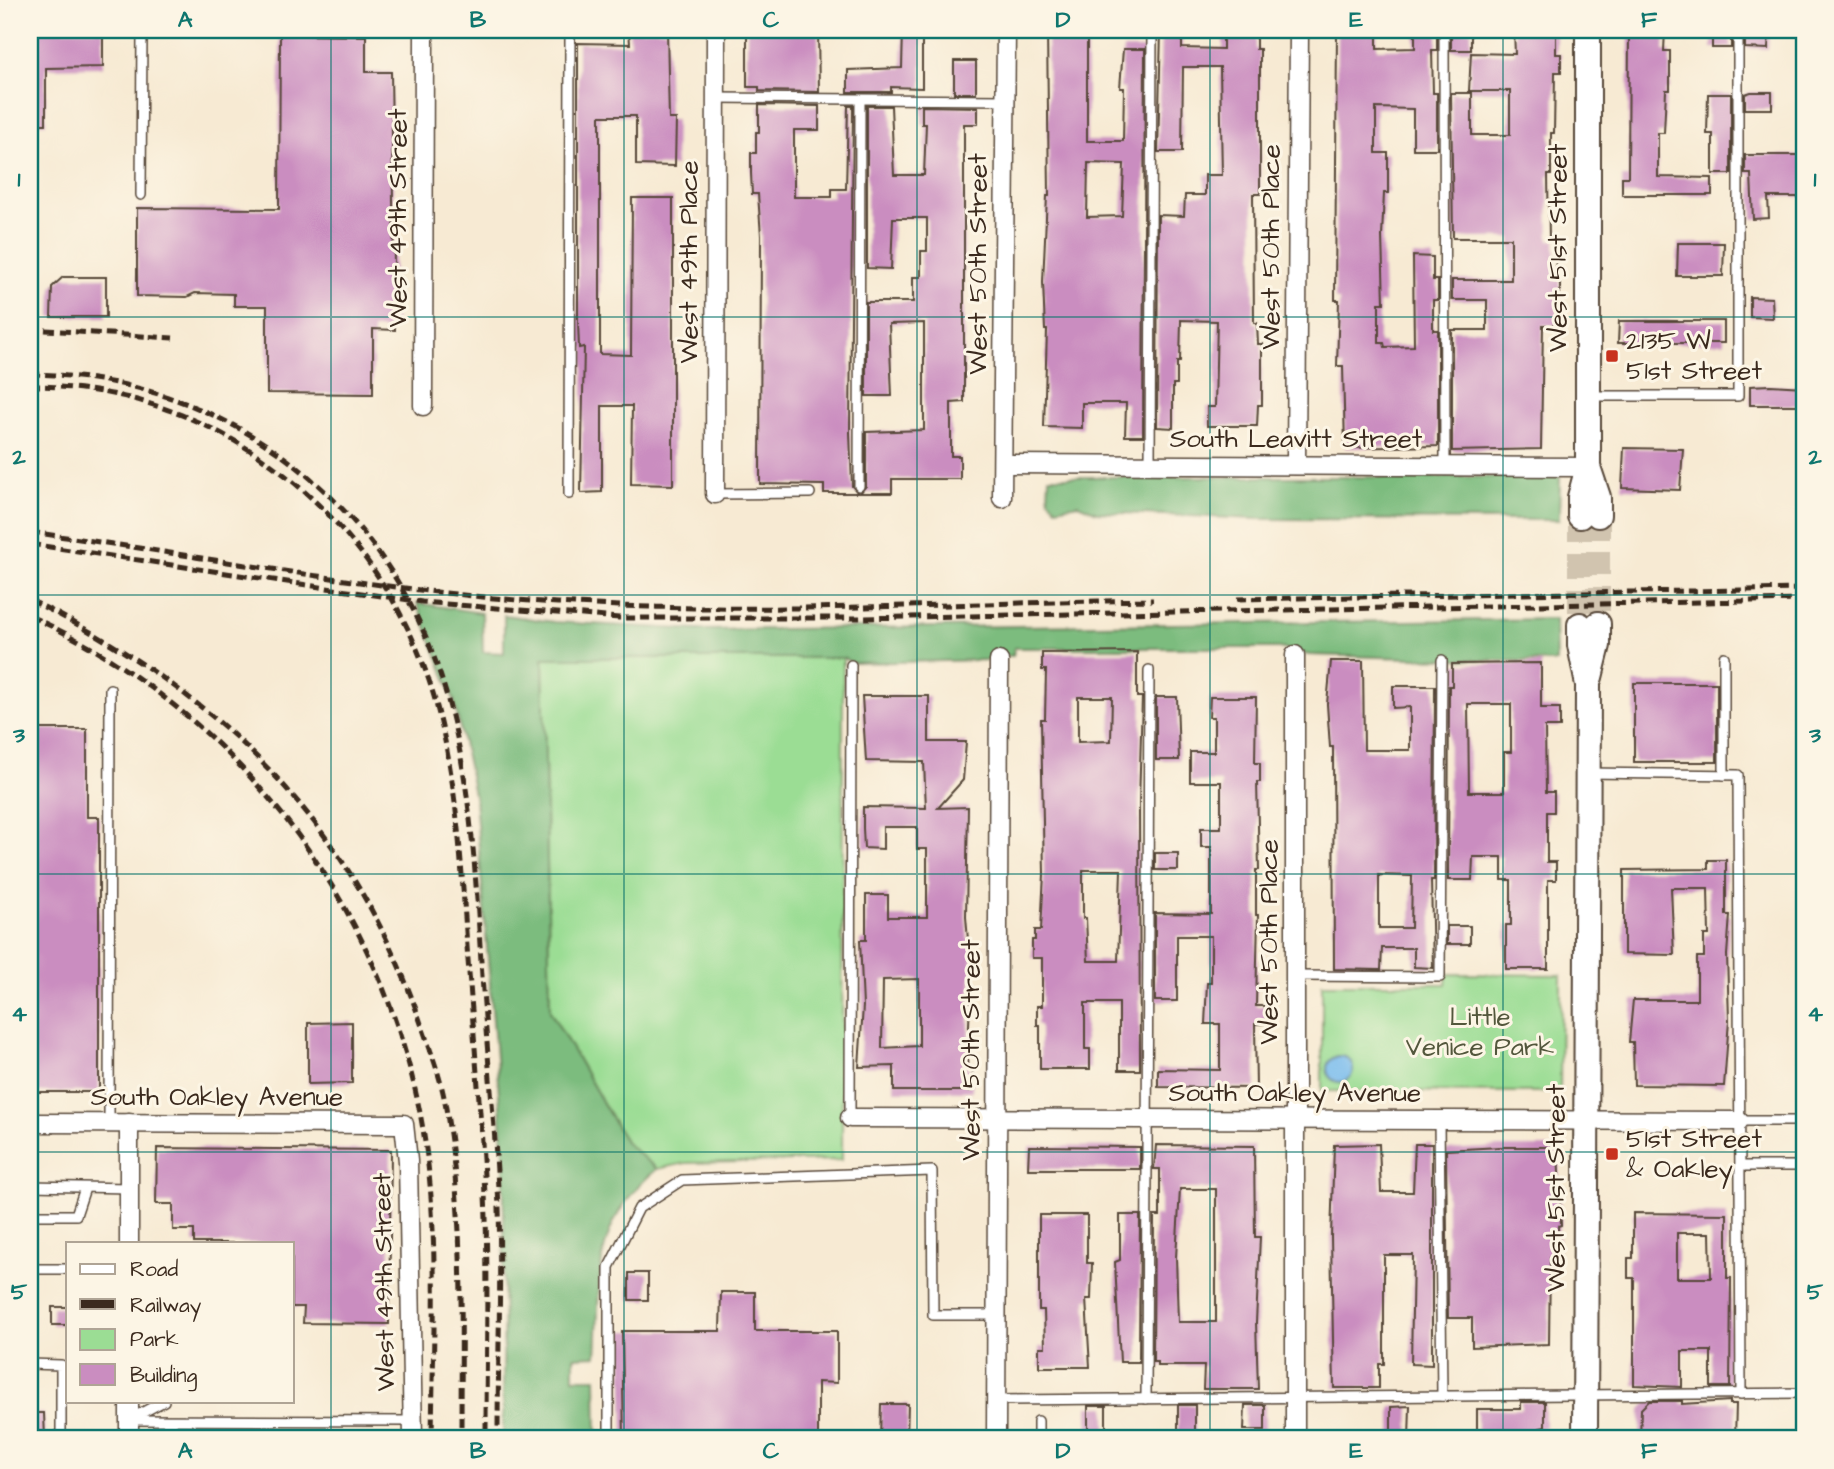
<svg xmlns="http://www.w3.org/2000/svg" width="1834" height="1469" font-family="'Architects Daughter',sans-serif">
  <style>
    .green { fill: #9bdd94; stroke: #6b8459; stroke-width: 2 }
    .forest { fill: #7cbc7e; stroke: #5c734e; stroke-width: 2 }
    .water { fill: #78bcee; stroke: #5a7386; stroke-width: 2 }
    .building { fill: #ca8dc0; fill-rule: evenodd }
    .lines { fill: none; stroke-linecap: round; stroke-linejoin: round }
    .secondary-tunnel { stroke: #d1c4af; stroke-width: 24; stroke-dasharray: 24 12; stroke-linecap: butt }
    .lane-casing { stroke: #574739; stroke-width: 12 }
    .street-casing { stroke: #574739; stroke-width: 21 }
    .secondary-casing { stroke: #574739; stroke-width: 28 }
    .lane { stroke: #fff; stroke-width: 9 }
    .street { stroke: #fff; stroke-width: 18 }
    .secondary { stroke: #fff; stroke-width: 24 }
    .rail { stroke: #3b2a1e; stroke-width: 5; stroke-dasharray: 10 5; stroke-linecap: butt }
    .grid { fill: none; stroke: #0f766e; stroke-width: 2; stroke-opacity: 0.55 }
    .poi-dot { fill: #c8321e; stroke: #fcf5e5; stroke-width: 2.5 }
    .labels { text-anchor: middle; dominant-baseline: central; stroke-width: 6; stroke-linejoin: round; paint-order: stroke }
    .street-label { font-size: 26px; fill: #3b2a1e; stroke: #fcf5e5 }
    .poi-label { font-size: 26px; fill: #3b2a1e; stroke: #fcf5e5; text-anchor: start }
    .park-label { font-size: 26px; fill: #53573c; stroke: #fcf5e5 }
    .neatline { fill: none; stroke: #0f766e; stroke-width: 2.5 }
    .grid-label { font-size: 23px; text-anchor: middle; font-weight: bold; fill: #0f766e }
  </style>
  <rect width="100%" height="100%" fill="#fcf5e5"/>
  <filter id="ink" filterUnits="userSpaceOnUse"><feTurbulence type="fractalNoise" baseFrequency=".0143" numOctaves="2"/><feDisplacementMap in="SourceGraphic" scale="14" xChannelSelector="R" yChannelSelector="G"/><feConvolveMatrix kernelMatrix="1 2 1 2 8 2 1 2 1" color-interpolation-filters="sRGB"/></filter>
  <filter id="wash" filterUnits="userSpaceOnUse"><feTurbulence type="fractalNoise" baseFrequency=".00686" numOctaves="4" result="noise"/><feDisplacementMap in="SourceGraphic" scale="28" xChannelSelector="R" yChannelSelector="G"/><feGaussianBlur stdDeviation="1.57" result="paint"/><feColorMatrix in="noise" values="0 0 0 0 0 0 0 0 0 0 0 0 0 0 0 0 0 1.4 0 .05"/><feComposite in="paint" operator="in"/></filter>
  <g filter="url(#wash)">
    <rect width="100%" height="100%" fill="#f7ead3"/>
    <g class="green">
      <path d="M543,658h300l-1,502 -156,3 -29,6 -31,-26 -76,-132z"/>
      <path d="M1447,974l114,1 -1,117 -238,-1v-107h124z"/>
    </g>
    <g class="forest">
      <path d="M1049,477h511l-1,43 -303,-1 -159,-7 -19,-8 -22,4 -8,-10z"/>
      <path d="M417,603l65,10 1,39 21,1v-38l50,7 145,8 856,-11 1,43 -247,-7 -30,-7h-265l-1,8 -23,-1 -1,5 -136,3 -10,-5h-300l7,353 76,132 31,26c-67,55 -56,109 -61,187l-22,1v21h22l1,61h-94l1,-283 -29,-357 -21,-99z"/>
    </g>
    <circle class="water" cx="1340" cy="1069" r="13"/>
    <g id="blocks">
      <g class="building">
        <path d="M30,30h73v37l-57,1v56h-16z"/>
        <path d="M629,30h38l2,89h7l-1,47 -39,-1v-49h-36v238l31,1 1,-157h41v287l-42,-1 1,-78h-30v86l-21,1 3,-146 -5,1 -1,-26v-279l52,1z"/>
        <path d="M747,30h71l1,62 -60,-1v-4h-12z"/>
        <path d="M903,30h19v58l-31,-1v5h-43v-22l54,-2z"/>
        <path d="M1047,30h40v111h36l1,-53h-4l3,-39h22l-2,387h-18l1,-33h-44v25l-38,-1 3,-97h-2l-2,-48 4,-86h2zM1088,163l36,1 -2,52 -35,1z"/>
        <path d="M1161,30h21v18l41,1v-19h33v19h4v145h-7l1,129h3l1,21h4v61h-4l-1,21h-50v-19h8l2,-86 -36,-1 -1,42h-3v22h-4v44l-16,-1 1,-212 26,1 1,-21h20v-20h17l-2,-108h-37l-1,85h-24z"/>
        <path d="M1337,30h40v19l38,-1v-18l22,1v19h-5l1,43h4v56h-24v-40l-37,-1v45h12v40h-4l-2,43 2,67h-5v40h5l1,4 29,-1 -1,-90 20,1v23h5v20h-5v30h5v116l-93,2 -2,-82h-6l2,-66h-4z"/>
        <path d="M1514,30h42v24h5v18h-6l-1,61h-3v42h-3l1,65h6l1,41 4,-1v21h-3v24h-14l-2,124 -89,2v-121h35v-30h-35v-20h59v-42h-58l-2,-145h21v42h38v-44h-41l2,-38 44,1z"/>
        <path d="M1629,30h36l-1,21h6v39h-4l-2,43h-6v44l54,1v17h-90v-18h6z"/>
        <rect x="1712" y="30" width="19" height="18"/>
        <path d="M1745,30h24l-1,19 -23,-1z"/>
        <rect x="1451" y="31" width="20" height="19"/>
        <path d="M280,35l86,1v36h25l4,258 -22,-1v65l-106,-1v-87h-33v-12l-39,-1 -8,4 -50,-1v-88l142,1z"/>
        <rect x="954" y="61" width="22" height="32"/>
        <path d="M1751,92h21v17h-27v-15z"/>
        <path d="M1708,94h23v80h-18v-40h-6z"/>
        <path d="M759,105l60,1v24h-25v67h38v-8h14l2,-83h5l-3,326 2,54 6,7h-34v-8l-64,-1 1,-248 -3,-42h-6l-1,-21v-20h5v-21h3z"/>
        <path d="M867,106h24l3,69h30l2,-51h-4v-18l56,1v17h-14v278l-13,1v53h9v23h-68v14h-32l6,-7v-54l58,-2v-107l-35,1 3,72h-26v-94h47v-25h8v-26h6v-33h-34l-2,51 -24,-1z"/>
        <path d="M1745,155h59v42h-36l1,21 -16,1 -2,-45h-6z"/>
        <path d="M1678,243h46l-1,33h-46z"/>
        <path d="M63,277h43v40h-55l1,-30z"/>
        <path d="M1750,297l22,1 1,20 -23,-1z"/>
        <path d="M1619,321h105v22h-106z"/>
        <path d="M1770,385l34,2v18h-54v-19z"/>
        <path d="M1624,448l59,1 -3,41 -58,-2z"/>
        <path d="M1137,652v45h5l-3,107 1,266h-21v-67h-34v46h5v20h-50v-44h-3v-19h5v-48h-10v-18h3v-10h6l3,-56 -3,-155h4l1,-49h-4v-17zM1078,697h34l-1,44 -33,1zM1083,870h38l-3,91h-30l-2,-43h-3z"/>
        <path d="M1331,661h32l1,89h46v-43l-17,1v-22h42l-1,194h-3l2,88 -19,-1v-19h-32l-1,22 -47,-1 -1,-222h-3l-3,-43zM1379,875l33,1 -1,52h-32z"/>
        <path d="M1541,663v45h19v19h-15l1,65h8v20h-7v50h9v18h-8v89h-42v-44h5v-45h-9v-23h-29l-1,23h-24l1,-194h3v-22zM1468,704h43v48h-7v40h-35z"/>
        <rect x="1634" y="683" width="83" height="79"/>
        <path d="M862,696h67v46h37l-3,38 -25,28 30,-1 -2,110 2,23h4v19l-5,110h6l-1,22h-78v-25l-35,1 4,-61 -3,-66h6v-45h22v22h39v-68h-10v-22h-34v22l-19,-1 -1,-20v-21l63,1 -2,-46 -58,-1zM919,979v67l-37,2 1,-68z"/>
        <path d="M1156,697h21l2,63h-23z"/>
        <path d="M1210,697h46l-1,66h5v19h-3l2,88h-3v45h2l-2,91h10v18h-11l1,64 -98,-1v-18l62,1v-46h-15l2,-41h4v-47h-34v65h-22v-88l56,1v-67h-10v-19h20v-46h-31v-30h24v-35h-5z"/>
        <path d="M30,729h57v88h12v275h-69z"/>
        <rect x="1155" y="853" width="23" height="17"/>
        <path d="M1708,860h18v55h4l-3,40 2,65 -5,66 -90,-1 -1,-43h-4l4,-42h64v-43h7v-22h5l-1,-47h-37l3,67 -50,-1v-84l84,-1z"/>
        <rect x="1447" y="926" width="23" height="18"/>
        <path d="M352,1022v61l-44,1v-61z"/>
        <path d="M1379,1144l2,48h32l2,-48h17v221l-21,-1 2,-109h-29v109h-5v24h-45l-3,-151 3,-92z"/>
        <path d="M1156,1145l98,1 1,91h5l-4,85 2,67h-55l1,-23h-47v-4h-4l1,-146h6v-47h-6zM1180,1189h36v133h-38l-2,-65z"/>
        <path d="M1029,1146l111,1v22h-112z"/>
        <path d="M1500,1147h58l3,78 -3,1 1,32h-9l-1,86 -77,3v-29h-24l-2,-168z"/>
        <path d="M157,1148l234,2 -2,174 -86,-1 1,-16h-12v-64h-98v-13h-21v-26h-17z"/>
        <path d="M1633,1213l94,1v64h4l-1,109h-19v-36h-29v36l-48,-2v-107h-6v-20h5zM1677,1233h33l1,45h-34z"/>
        <path d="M1039,1215h48v48h5l-1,36h-5l4,68h-51v-20h6l-1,-37h-5z"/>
        <path d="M1120,1215h20l-1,147h-19l-5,-100 5,-2z"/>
        <rect x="629" y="1273" width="19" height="27"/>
        <path d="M721,1292h34v39h82v52l-19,-1v57h-194l-2,-108h98z"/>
        <rect x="52" y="1307" width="16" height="18"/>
        <path d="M1649,1401h33v3l48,-3v3h6l-1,35h-95l1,-30z"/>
        <path d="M1521,1402h24v25l-5,1 1,9 -64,2v-30h44z"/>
        <path d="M881,1404h27l-1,35h-27z"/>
        <rect x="1178" y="1405" width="17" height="34"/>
        <path d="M1245,1405h20v25h-21z"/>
        <rect x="1088" y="1406" width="18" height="33"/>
        <path d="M1410,1406l-1,33h-18v-32z"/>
        <path d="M30,1413h14l1,26h-15z"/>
      </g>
    </g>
  </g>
  <g filter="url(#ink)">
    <use href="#blocks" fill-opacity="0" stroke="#574739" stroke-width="2"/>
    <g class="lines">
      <g class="secondary-tunnel">
        <path d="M1598,515v109"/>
        <path d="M1580,516v109"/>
      </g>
      <g class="lane-casing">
        <g id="lane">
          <path d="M1444,30l1,436"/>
          <path d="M715,98l290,2"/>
          <path d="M141,195l1,-165"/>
          <path d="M1591,396h147v-366"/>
          <path d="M1150,465l2,-435"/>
          <path d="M859,486l1,-385"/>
          <path d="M569,494l1,-464"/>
          <path d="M715,494l95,-1"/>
          <path d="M1588,773l150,2 3,619"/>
          <path d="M1724,775v-118"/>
          <path d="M1296,976l144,1 2,-317"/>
          <path d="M850,1118l1,-453"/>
          <path d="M1439,1120l3,276"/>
          <path d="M1739,1121h65"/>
          <path d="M109,1123l1,-434"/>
          <path d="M1740,1166h64"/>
          <path d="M30,1186l99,2"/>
          <path d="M30,1215h46l9,-27"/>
          <path d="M30,1269h38"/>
          <path d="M30,1364l31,1v74"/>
          <path d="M1146,1399l3,-729"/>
          <path d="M996,1400l808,-7"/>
          <path d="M134,1417l30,-16"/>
          <path d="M129,1420l284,1"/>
          <path d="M609,1439v-172l30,-59 43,-28 250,-9 1,144h64"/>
          <path d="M1038,1439v-18"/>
        </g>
      </g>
      <g class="street-casing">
        <g id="street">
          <path d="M423,406l1,-376"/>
          <path d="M1003,464l585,3"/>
          <path d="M1296,465l3,-435"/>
          <path d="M715,494l1,-464"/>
          <path d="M1002,498l4,-468"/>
          <path d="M1295,655v784"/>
          <path d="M850,1118l889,3"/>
          <path d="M30,1123l374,1 4,37 5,278"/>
          <path d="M129,1243v-120"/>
          <path d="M129,1401v38"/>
          <path d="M996,1439l3,-778"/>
        </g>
      </g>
      <g class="secondary-casing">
        <g id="secondary">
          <path d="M1588,467l10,30v18"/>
          <path d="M1580,516v-19l8,-30v-437"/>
          <path d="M1580,625v20l8,40 -3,754"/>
          <path d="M1590,677l8,-32v-21"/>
        </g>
      </g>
      <use href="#lane" class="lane"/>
      <use href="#street" class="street"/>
      <use href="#secondary" class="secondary"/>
      <g class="rail">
        <path d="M30,329l143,9"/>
        <path d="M30,374c197,2 360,128 415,316 30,101 31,210 39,314 5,68 12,136 15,204 2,77 -1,154 -1,231"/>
        <path d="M30,386c194,-1 358,138 407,321 24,90 25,185 33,278 6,77 13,155 16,233 2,74 0,148 0,221"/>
        <path d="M30,532c176,24 351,60 528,71 198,12 397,0 595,-3"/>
        <path d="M30,544l392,58 197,16h240l945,-18"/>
        <path d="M1237,599l567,-10"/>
        <path d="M30,600c183,89 317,217 387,412 9,27 21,56 27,85 21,113 17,228 17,342"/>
        <path d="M30,616c212,97 364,301 396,533 13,95 7,194 6,290"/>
      </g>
    </g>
  </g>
  <path class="grid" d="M331,30v1409M624,30v1409M917,30v1409M1210,30v1409M1503,30v1409M30,317h1774M30,595h1774M30,874h1774M30,1152h1774"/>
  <g class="poi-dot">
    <rect x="1605" y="349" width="14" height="14" rx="3.5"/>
    <rect x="1605" y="1147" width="14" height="14" rx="3.5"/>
  </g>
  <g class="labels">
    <g class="street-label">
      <text transform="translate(398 218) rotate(-90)">West 49th Street</text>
      <text transform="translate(1271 247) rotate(-90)">West 50th Place</text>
      <text transform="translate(1558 248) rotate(-90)">West 51st Street</text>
      <text transform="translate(689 262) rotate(-90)">West 49th Place</text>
      <text transform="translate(978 264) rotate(-90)">West 50th Street</text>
      <text x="1296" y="439">South Leavitt Street</text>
      <text transform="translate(1269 942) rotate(-90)">West 50th Place</text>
      <text transform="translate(971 1050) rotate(-90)">West 50th Street</text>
      <text x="1295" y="1093">South Oakley Avenue</text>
      <text x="217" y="1097">South Oakley Avenue</text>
      <text transform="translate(1556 1188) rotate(-90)">West 51st Street</text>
      <text transform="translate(384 1282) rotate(-91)">West 49th Street</text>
    </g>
    <g class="poi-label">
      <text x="1626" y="341">2135 W<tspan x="1626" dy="30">51st Street</tspan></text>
      <text x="1626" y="1139">51st Street<tspan x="1626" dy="30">&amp; Oakley</tspan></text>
    </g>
    <g class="park-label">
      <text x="1480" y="1017">Little<tspan x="1480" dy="30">Venice Park</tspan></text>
    </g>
  </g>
  <rect width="1834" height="1469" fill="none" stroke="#fcf5e5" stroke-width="77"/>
  <rect x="66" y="1242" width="228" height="161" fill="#fcf5e5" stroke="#afa495" stroke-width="2"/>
  <rect x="80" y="1264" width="35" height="10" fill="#ffffff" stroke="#afa495" stroke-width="2"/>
  <text x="130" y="1276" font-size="21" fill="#3b2a1e">Road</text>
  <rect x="80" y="1299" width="35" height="10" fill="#3b2a1e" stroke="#afa495" stroke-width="2"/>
  <text x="130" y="1312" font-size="21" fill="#3b2a1e">Railway</text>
  <rect x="80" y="1329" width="35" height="21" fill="#9bdd94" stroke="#afa495" stroke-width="2"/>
  <text x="130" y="1346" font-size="21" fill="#3b2a1e">Park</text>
  <rect x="80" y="1364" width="35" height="21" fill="#ca8dc0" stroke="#afa495" stroke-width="2"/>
  <text x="130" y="1382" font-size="21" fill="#3b2a1e">Building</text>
  <rect x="38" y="38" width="1758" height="1392" class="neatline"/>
  <g class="grid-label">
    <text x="185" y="27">A</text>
    <text x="478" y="27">B</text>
    <text x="771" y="27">C</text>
    <text x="1063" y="27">D</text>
    <text x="1356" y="27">E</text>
    <text x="1649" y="27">F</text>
    <text x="19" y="186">1</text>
    <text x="1815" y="186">1</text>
    <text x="19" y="464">2</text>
    <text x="1815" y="464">2</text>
    <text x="19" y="742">3</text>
    <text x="1815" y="742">3</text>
    <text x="19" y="1021">4</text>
    <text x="1815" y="1021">4</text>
    <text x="19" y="1299">5</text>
    <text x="1815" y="1299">5</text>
    <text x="185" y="1458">A</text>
    <text x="478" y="1458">B</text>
    <text x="771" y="1458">C</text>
    <text x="1063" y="1458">D</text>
    <text x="1356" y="1458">E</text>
    <text x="1649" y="1458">F</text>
  </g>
</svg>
